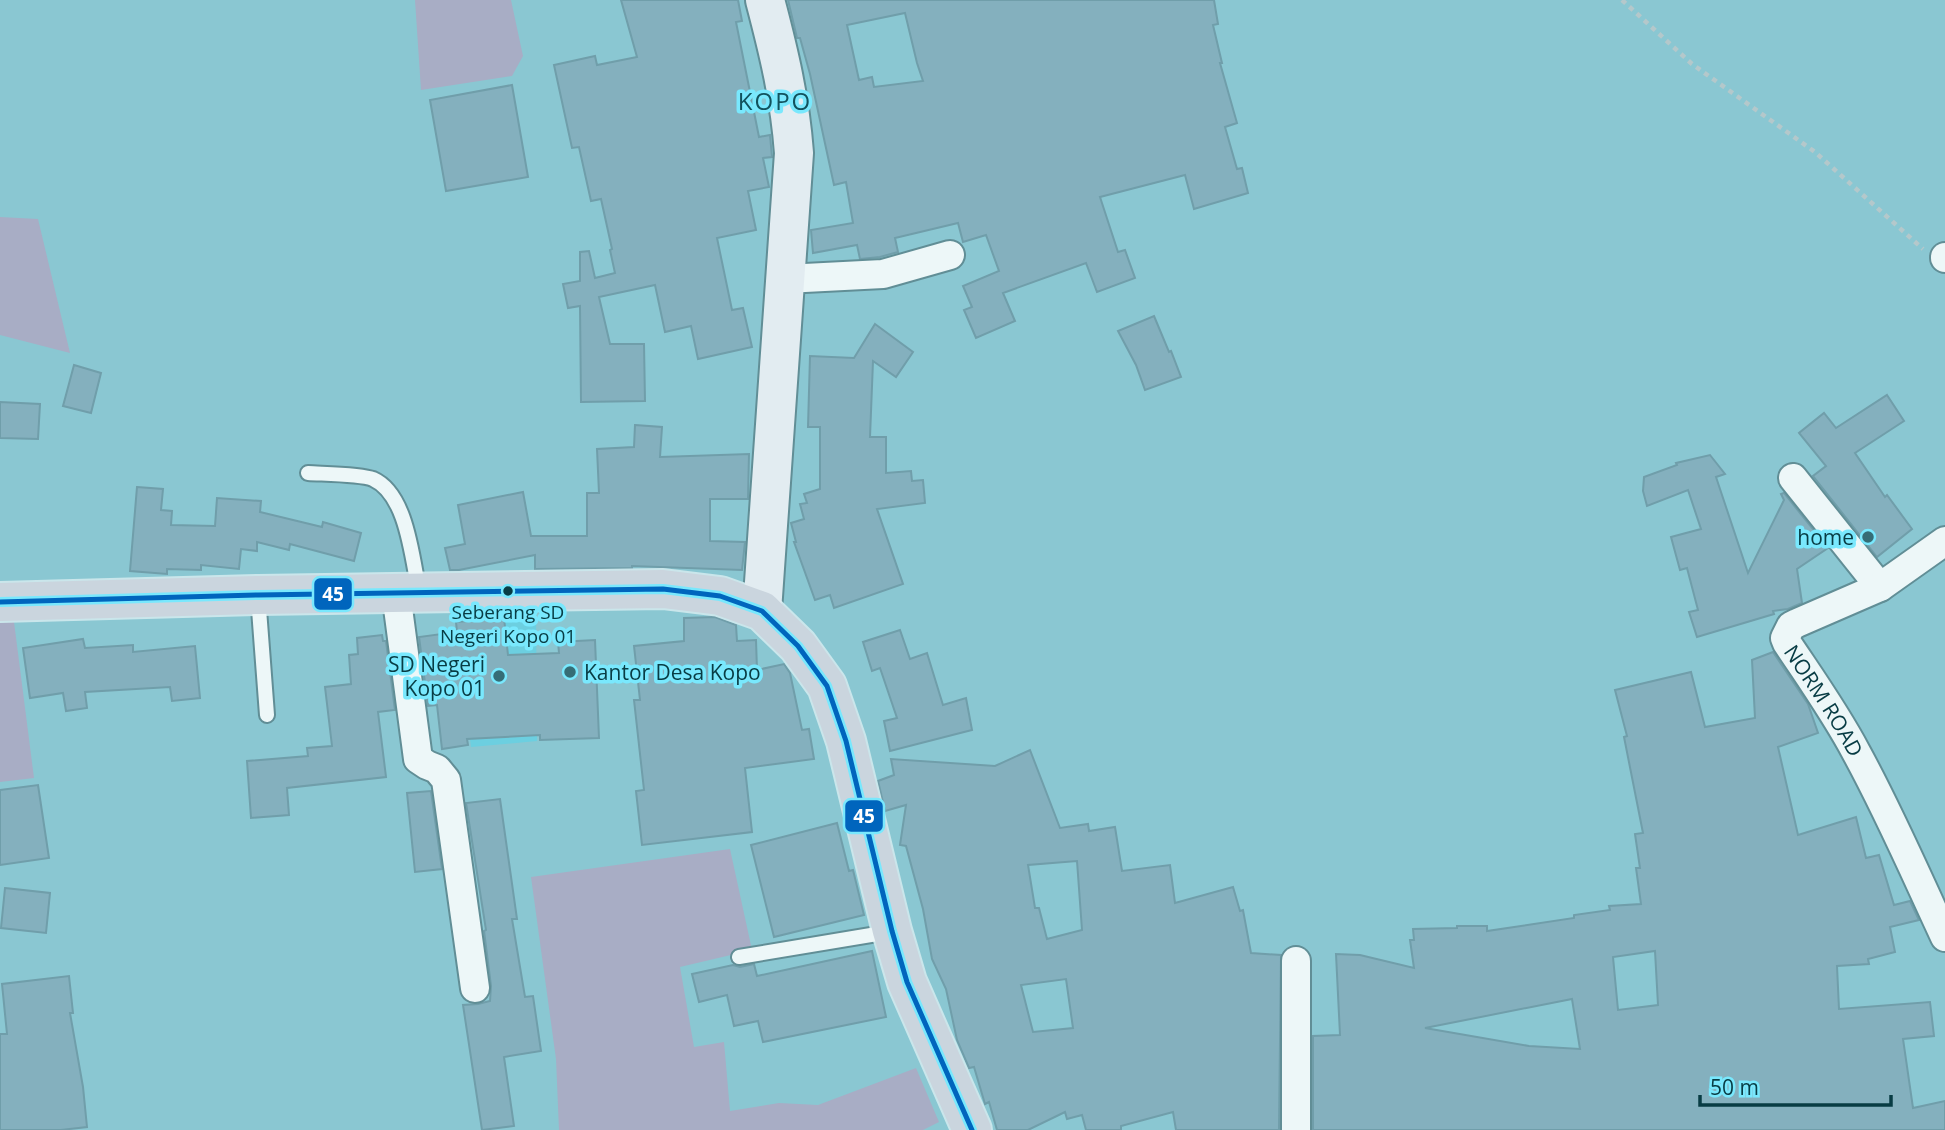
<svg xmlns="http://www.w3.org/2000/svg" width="1945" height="1130" font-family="'Open Sans',sans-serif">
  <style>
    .built { fill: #6ccfe0 }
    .green { fill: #a8adc5 }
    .building { fill: #84b0be; stroke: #709eaa; stroke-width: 2; fill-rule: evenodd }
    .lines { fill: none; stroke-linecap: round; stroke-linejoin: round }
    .lane-casing { stroke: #618e96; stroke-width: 18 }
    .street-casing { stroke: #618e96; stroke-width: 32 }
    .secondary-casing { stroke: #618e96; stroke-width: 42 }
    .highway-casing { stroke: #cae6eb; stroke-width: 42 }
    .path { stroke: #b4c8cb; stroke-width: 4.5; stroke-dasharray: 5 5; stroke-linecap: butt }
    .lane { stroke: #edf7f8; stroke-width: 14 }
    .street { stroke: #edf7f8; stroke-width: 28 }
    .secondary { stroke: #e2ecf1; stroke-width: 38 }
    .highway { stroke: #cad5de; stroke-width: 38 }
    .bus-1-casing { stroke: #79e8fd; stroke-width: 10 }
    .bus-1 { stroke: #0065bd; stroke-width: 5 }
    .poi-dot { fill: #366d76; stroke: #79e8fd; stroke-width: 2.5 }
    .bus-dot { fill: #083c44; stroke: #79e8fd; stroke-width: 2.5 }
    .labels { text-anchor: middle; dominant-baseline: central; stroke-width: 7; stroke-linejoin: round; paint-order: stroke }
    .bus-label { font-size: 19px; fill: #083c44; stroke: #79e8fd }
    .poi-label { font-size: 21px; fill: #083c44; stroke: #79e8fd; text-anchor: end }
    .street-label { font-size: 21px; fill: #083c44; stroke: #79e8fd }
    .quarter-label { font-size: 24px; letter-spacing: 2px; fill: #12525d; stroke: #79e8fd }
    .line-badge { stroke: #79e8fd; stroke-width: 2.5 }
    .badge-label { font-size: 19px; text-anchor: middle; font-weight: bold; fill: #fff }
  </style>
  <rect width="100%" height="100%" fill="#8ac7d2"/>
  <path class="built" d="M536,607l1,134 -66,6 -17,-136z"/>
  <g class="green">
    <path d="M415,0h96l12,56 -11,20 -91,14z"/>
    <path d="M0,217l38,2 32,134 -70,-18z"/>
    <path d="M0,622h14l20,156 -34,4z"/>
    <path d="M730,849l22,101 -72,17 14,80 30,-5 6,69 49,-8 39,2 98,-37 23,54 -16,8h-364l-3,-71 -25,-182z"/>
  </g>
  <g class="building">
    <path d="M621,0h117l4,21 -6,1 23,115 11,-2 2,22 -9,1 6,29 -21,4 8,39 -39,8 15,72 11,-2 9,39 -54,12 -7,-33 -26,6 -10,-47 -56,12 11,47h34l1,57 -64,1 -1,-96 -12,2 -5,-24 17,-3v-29l9,-1 6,27 20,-5 -5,-23 2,-1 -11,-50 -10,2 -12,-54 -7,1 -18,-83 41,-9 2,9 40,-8z"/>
    <path d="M788,0h426l4,24 -5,1 9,38h-2l17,60 -12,4 12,42 5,-1 6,25 -54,16 -9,-34 -85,22 18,55 7,-2 10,28 -38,14 -11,-29 -83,30 12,28 -39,17 -12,-28 8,-3 -9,-21 36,-15 -13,-36 -23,7 -5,-19 -63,15 3,14 -18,5 -20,2 -3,-14 -44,8 -2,-23 42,-7 -7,-41 -12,3 -24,-111 -10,-36h-3zM905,13l12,50 6,18 -49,6 -2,-10 -13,3 -12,-55z"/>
    <path d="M512,85l16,92 -82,14 -16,-91z"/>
    <path d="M1154,316l15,36 2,-1 10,26 -36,13 -9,-25 -18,-34z"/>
    <path d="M875,324l38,28 -17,25 -23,-16 -3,76h16v36l25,-2 1,10 11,-1 2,23 -48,6 26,75 -69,24 -4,-13 -15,5 -21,-58h2l-5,-19 13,-4 -4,-15 7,-1 -3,-9 16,-5v-62h-12l2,-71 44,2z"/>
    <path d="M74,365l27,8 -10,40 -28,-7z"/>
    <path d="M1887,395l17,26 -49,32 30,44 2,-2 25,34 -35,28 -64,-81 13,-10 -27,-33 25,-20 12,15z"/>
    <path d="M0,402l40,2 -2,35 -38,-1z"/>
    <path d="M635,425l27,2 -2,30 89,-3 -1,45h-38v42l35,1 -3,28 -110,-4v2l-97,1v-14l-76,15h-9l-5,-22 20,-4 -7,-39 65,-13 8,44h56v-43h12l-2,-44 37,-2z"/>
    <path d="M1710,455l15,19 -9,3 32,96 36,-73 -3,-6 3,-1 44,55 -31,21 5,34 -14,6 -15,2 1,3 -77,23 -8,-25 9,-2 -11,-42 -7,2 -9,-33 30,-8 -13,-39 -41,16 -4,-15 1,-14 33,-12 -1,-2z"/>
    <path d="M137,487l26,2 -2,21 11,1 -1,14 44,1 2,-28 44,3 -1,11 62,15 1,-5 38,11 -7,28 -64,-17 -1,6 -32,-8v9l-16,-2 -2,20 -38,-4v5l-34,-1v5l-37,-3z"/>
    <path d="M715,617l21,8 1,16 19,-1 1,30 27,-6 6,9 12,57 7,-1 5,30 -69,9 7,64 -110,13 -6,-54 8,-1 -10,-90h6l-6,-54 50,-5v-23z"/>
    <path d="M504,618l4,37 51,-2 -1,-11 37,-2 4,98 -59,2v-5l-73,4 1,6 -26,4 -5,-44 -9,1 -9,-69 38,-5 -1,-10z"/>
    <path d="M900,630l10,29 17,-6 16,52 23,-7 6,32 -82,21 -6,-30 13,-3 -17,-50 -8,3 -9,-29z"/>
    <path d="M382,635l1,6h3l9,69 -17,2 8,65 -99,11 2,27 -38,3 -4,-57 61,-5 -1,-8 25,-2 -7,-59 26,-3 -2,-29 9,-1 -1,-16z"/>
    <path d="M83,639l2,9 48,-3v7l62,-6 5,52 -28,3 -2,-14 -85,5 2,16 -21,3 -3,-18 -33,5 -7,-50z"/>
    <path d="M1773,652l35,52 10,29 -40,14 20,88 58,-18 10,41 13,-3 15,50 16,-4 9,19 -29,7 5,25 -27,7 1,5 -32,2 2,43 91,-7 4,34 -31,3 10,69 32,-7v29h-632v-94l27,-1 -4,-81 24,1 54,13 -4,-28h4l-1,-11 44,-1v-2h30v5l87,-13v-3l36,-5 -1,-4 32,-2 -5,-36h4l-5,-34 8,-1 -19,-96 3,-1 -12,-46 76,-18 14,55 50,-9 -3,-58zM1655,951l3,54 -40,5 -5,-53zM1572,999l8,50 -51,-3 -104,-18z"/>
    <path d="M1030,750l30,78 28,-4 1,7 26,-4 7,44 48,-6 5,38 58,-16 7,24 3,-1 8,43 30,2 -2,175h-103l-3,-18 -52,14v4h-35l-4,-15 -15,4 -2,-7 -37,18h-31l-8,-28 -4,2 -11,-37 -5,1 -12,-28 -11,-51 -14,-30 -9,-50 -17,-63 -6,-1 6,-40 -21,6 -7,-30 16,-6 -3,-16 104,7zM1077,861l5,69 -35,9 -8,-31h-4l-7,-43zM1066,979l7,49 -40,4 -12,-47z"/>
    <path d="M38,785l11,73 -49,7v-75z"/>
    <path d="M431,791l11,78 -27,3 -8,-79z"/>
    <path d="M500,799l17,120h-5l13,78 8,-1 8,55 -37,6 10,69 -32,4 -19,-125 15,-1 12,-3 1,-15 -7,-55 2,-1 -20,-127z"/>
    <path d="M837,823l12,48 4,-1 11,45 -90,22 -23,-92z"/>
    <path d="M5,888l45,5 -4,40 -45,-5z"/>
    <path d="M872,951l14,66 -123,25 -5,-21 -24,5 -7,-31 -28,7 -7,-28 41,-9 7,2 14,-3 3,12z"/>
    <path d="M69,976l4,37h-3l13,74 4,40 -26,3h-61v-96h7l-5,-50z"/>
  </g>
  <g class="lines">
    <g class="lane-casing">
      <g id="lane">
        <path d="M308,473c15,1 52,1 65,6 34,15 39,79 46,112"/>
        <path d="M258,596l9,119"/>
        <path d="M739,957l150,-25"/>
      </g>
    </g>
    <g class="street-casing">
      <g id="street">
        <path d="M1945,257v1"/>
        <path d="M785,279l98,-5 67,-19"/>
        <path d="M1793,478l87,109"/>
        <path id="s1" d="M1945,541l-65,46 -83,36 -6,3 -6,12 2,5c24,36 49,71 69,109 33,60 60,123 89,185"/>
        <path d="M396,593l22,166 9,6 10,4 9,11 29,208"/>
        <path d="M1296,961v169"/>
      </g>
    </g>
    <g class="secondary-casing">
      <path id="secondary" d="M762,611l32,-458c-4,-54 -15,-100 -29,-153"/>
    </g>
    <g class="highway-casing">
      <path id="highway" d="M0,602l258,-7 405,-6 57,7 42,15 36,35 29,40 19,55 46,190 15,51 65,148"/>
    </g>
    <path class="path" d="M1622,0l70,64 123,88 108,97"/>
    <use href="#lane" class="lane"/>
    <use href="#street" class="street"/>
    <use href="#secondary" class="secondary"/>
    <use href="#highway" class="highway"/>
    <g class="bus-1-casing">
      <path id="bus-1" d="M0,602l258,-7 405,-6 57,7 42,15 36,35 29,40 19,55 46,190 15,51 65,148"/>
    </g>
    <use href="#bus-1" class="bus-1"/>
  </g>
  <g class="poi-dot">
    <circle cx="1868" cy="537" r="7"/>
    <circle cx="570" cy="672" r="7"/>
    <circle cx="499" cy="676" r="7"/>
  </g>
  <circle class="bus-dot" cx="508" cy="591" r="6"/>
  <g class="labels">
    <g class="bus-label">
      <text x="508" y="612">Seberang SD<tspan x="508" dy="24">Negeri Kopo 01</tspan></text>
    </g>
    <g class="poi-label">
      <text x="1854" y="537">home</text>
      <text x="485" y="664">SD Negeri<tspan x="485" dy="24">Kopo 01</tspan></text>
      <text x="584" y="672" text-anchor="start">Kantor Desa Kopo</text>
    </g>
    <g class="street-label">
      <text stroke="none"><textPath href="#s1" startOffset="264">NORM ROAD</textPath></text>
    </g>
    <g class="quarter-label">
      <text x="775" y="100">KOPO</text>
    </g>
  </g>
  <g class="line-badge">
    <rect x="313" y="577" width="40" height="34" rx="7" fill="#0065bd"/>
    <rect x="844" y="799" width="40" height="34" rx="7" fill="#0065bd"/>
  </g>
  <g class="badge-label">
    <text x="333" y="601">45</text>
    <text x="864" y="823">45</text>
  </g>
  <path d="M1700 1095v10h191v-10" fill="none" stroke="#083c44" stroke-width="3.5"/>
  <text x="1710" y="1095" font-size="21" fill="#083c44" stroke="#79e8fd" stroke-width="5" paint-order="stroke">50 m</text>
</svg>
